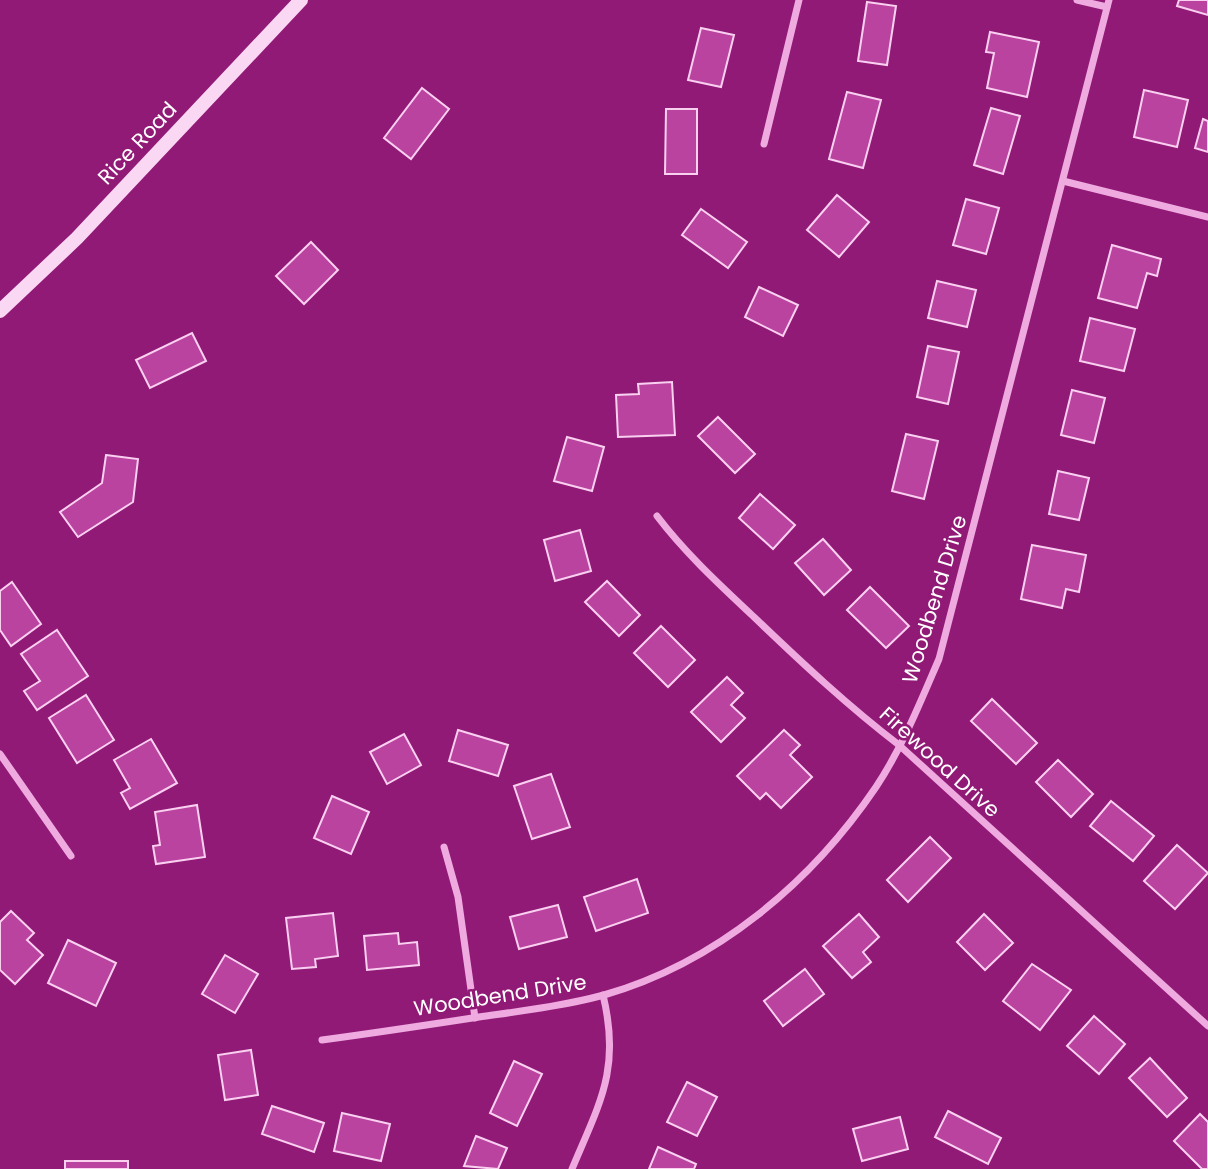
<svg xmlns="http://www.w3.org/2000/svg" width="1208" height="1169" font-family="Poppins,sans-serif">
  <style>
    .building { fill: #b9439f; stroke: #fad0f1; stroke-width: 2 }
    .lines { fill: none; stroke-linecap: round; stroke-linejoin: round }
    .street { stroke: #efaae0; stroke-width: 7 }
    .secondary { stroke: #fad7f2; stroke-width: 14 }
    .labels { text-anchor: middle; dominant-baseline: central; stroke-width: 5; stroke-linejoin: round; paint-order: stroke }
    .street-label { font-size: 21px; fill: #fff; stroke: #911a76 }
  </style>
  <rect width="100%" height="100%" fill="#911a76"/>
  <g class="building">
    <path d="M1179,0h29v15l-31,-9z"/>
    <path d="M867,2l29,4 -9,59 -29,-4z"/>
    <path d="M701,28l33,7 -13,52 -33,-7z"/>
    <path d="M990,32l49,10 -12,55 -40,-9 7,-35 -8,-1z"/>
    <path d="M422,88l27,21 -38,50 -27,-21z"/>
    <path d="M1144,90l44,10 -11,47 -43,-10z"/>
    <path d="M847,92l34,8 -18,68 -34,-9z"/>
    <path d="M991,108l29,8 -17,58 -29,-9z"/>
    <path d="M666,109h31v65h-32z"/>
    <path d="M1203,119l5,2v31l-13,-4z"/>
    <path d="M837,195l32,27 -30,35 -32,-27z"/>
    <path d="M966,199l33,9 -13,46 -33,-9z"/>
    <path d="M701,209l46,33 -19,26 -46,-33z"/>
    <path d="M311,242l27,28 -34,34 -28,-28z"/>
    <path d="M1112,245l49,14 -4,17 -10,-3 -10,35 -39,-10z"/>
    <path d="M937,281l39,9 -9,37 -39,-9z"/>
    <path d="M759,287l39,18 -15,31 -38,-19z"/>
    <path d="M1090,318l45,11 -11,42 -44,-10z"/>
    <path d="M192,333l14,28 -56,27 -14,-28z"/>
    <path d="M928,346l31,6 -11,52 -31,-7z"/>
    <path d="M672,382l3,53 -57,2 -2,-42 23,-1 -1,-10z"/>
    <path d="M1072,390l33,8 -11,45 -33,-8z"/>
    <path d="M718,417l37,37 -20,19 -37,-37z"/>
    <path d="M906,434l32,7 -14,58 -32,-8z"/>
    <path d="M567,437l37,10 -12,44 -38,-10z"/>
    <path d="M106,455l32,4 -5,43 -55,35 -18,-25 42,-29z"/>
    <path d="M1058,471l31,7 -10,42 -30,-6z"/>
    <path d="M760,494l35,31 -22,24 -34,-31z"/>
    <path d="M580,530l11,41 -36,10 -11,-41z"/>
    <path d="M823,539l28,31 -27,25 -29,-32z"/>
    <path d="M1032,545l54,10 -7,37 -13,-3 -4,19 -41,-9z"/>
    <path d="M607,581l33,34 -21,21 -34,-34z"/>
    <path d="M12,582l29,42 -30,22 -11,-16v-39z"/>
    <path d="M870,587l39,39 -23,22 -39,-38z"/>
    <path d="M661,626l34,34 -27,27 -34,-34z"/>
    <path d="M57,630l31,46 -51,34 -13,-19 16,-10 -19,-27z"/>
    <path d="M727,677l16,16 -12,12 14,13 -24,24 -30,-30z"/>
    <path d="M86,695l28,45 -37,23 -28,-45z"/>
    <path d="M992,699l45,44 -21,21 -45,-43z"/>
    <path d="M458,730l50,15 -10,31 -49,-15z"/>
    <path d="M784,730l16,15 -10,10 22,22 -31,31 -15,-15 -6,6 -23,-23z"/>
    <path d="M404,734l17,31 -34,19 -17,-32z"/>
    <path d="M151,739l26,44 -47,26 -9,-16 9,-5 -16,-28z"/>
    <path d="M1058,760l35,34 -22,23 -35,-35z"/>
    <path d="M551,774l19,53 -38,12 -18,-53z"/>
    <path d="M332,796l37,16 -18,42 -37,-16z"/>
    <path d="M1111,801l43,35 -21,25 -43,-35z"/>
    <path d="M197,805l8,52 -49,7 -3,-18 7,-1 -5,-33z"/>
    <path d="M930,837l21,21 -43,44 -21,-22z"/>
    <path d="M1177,845l31,28 -33,36 -31,-28z"/>
    <path d="M637,879l11,34 -52,18 -12,-34z"/>
    <path d="M558,905l9,32 -48,12 -9,-32z"/>
    <path d="M11,911l23,22 -7,7 16,15 -28,29 -15,-14v-48z"/>
    <path d="M333,913l5,43 -23,3 1,8 -24,2 -6,-51z"/>
    <path d="M859,914l20,23 -16,15 8,10 -19,16 -29,-32z"/>
    <path d="M984,914l29,29 -28,27 -28,-28z"/>
    <path d="M398,933l1,11 18,-2 2,23 -52,5 -3,-34z"/>
    <path d="M68,940l48,23 -20,43 -48,-23z"/>
    <path d="M225,955l33,19 -23,39 -33,-19z"/>
    <path d="M1032,964l39,26 -31,40 -37,-29z"/>
    <path d="M805,969l19,25 -41,32 -19,-25z"/>
    <path d="M1094,1016l31,28 -26,30 -32,-28z"/>
    <path d="M251,1050l7,45 -33,5 -7,-45z"/>
    <path d="M1150,1058l37,40 -20,19 -38,-39z"/>
    <path d="M514,1061l28,13 -25,52 -27,-13z"/>
    <path d="M687,1082l30,15 -20,39 -30,-14z"/>
    <path d="M272,1106l52,17 -10,29 -52,-18z"/>
    <path d="M948,1111l53,27 -13,26 -53,-27z"/>
    <path d="M342,1113l48,11 -9,37 -47,-10z"/>
    <path d="M1200,1114l8,8v47h-6l-28,-28z"/>
    <path d="M900,1117l8,32 -46,12 -9,-32z"/>
    <path d="M476,1136l31,12 -9,21 -34,-3z"/>
    <path d="M658,1147l38,17 -2,5h-45z"/>
    <rect x="65" y="1161" width="63" height="8"/>
  </g>
  <g class="lines">
    <g class="street">
      <path d="M1077,0l30,7"/>
      <path d="M764,144l35,-144"/>
      <path d="M1063,181l145,36"/>
      <path d="M657,516c29,38 63,69 97,101 47,45 94,89 145,128l309,281"/>
      <path d="M0,754l71,102"/>
      <path d="M444,847l14,50 17,121"/>
      <path d="M322,1040c52,-7 105,-15 157,-23 42,-6 84,-11 125,-22 112,-32 207,-112 272,-208 26,-39 44,-84 63,-128l170,-659"/>
      <path d="M572,1169c28,-67 49,-100 31,-174"/>
    </g>
    <path class="secondary" d="M0,311l77,-73 224,-238"/>
  </g>
  <g class="labels">
    <g class="street-label">
      <text transform="translate(137 143) rotate(-47)">Rice Road</text>
      <text transform="translate(934 599) rotate(-73)">Woodbend Drive</text>
      <text transform="translate(940 762) rotate(42)">Firewood Drive</text>
      <text transform="translate(500 995) rotate(-9)">Woodbend Drive</text>
    </g>
  </g>
</svg>
